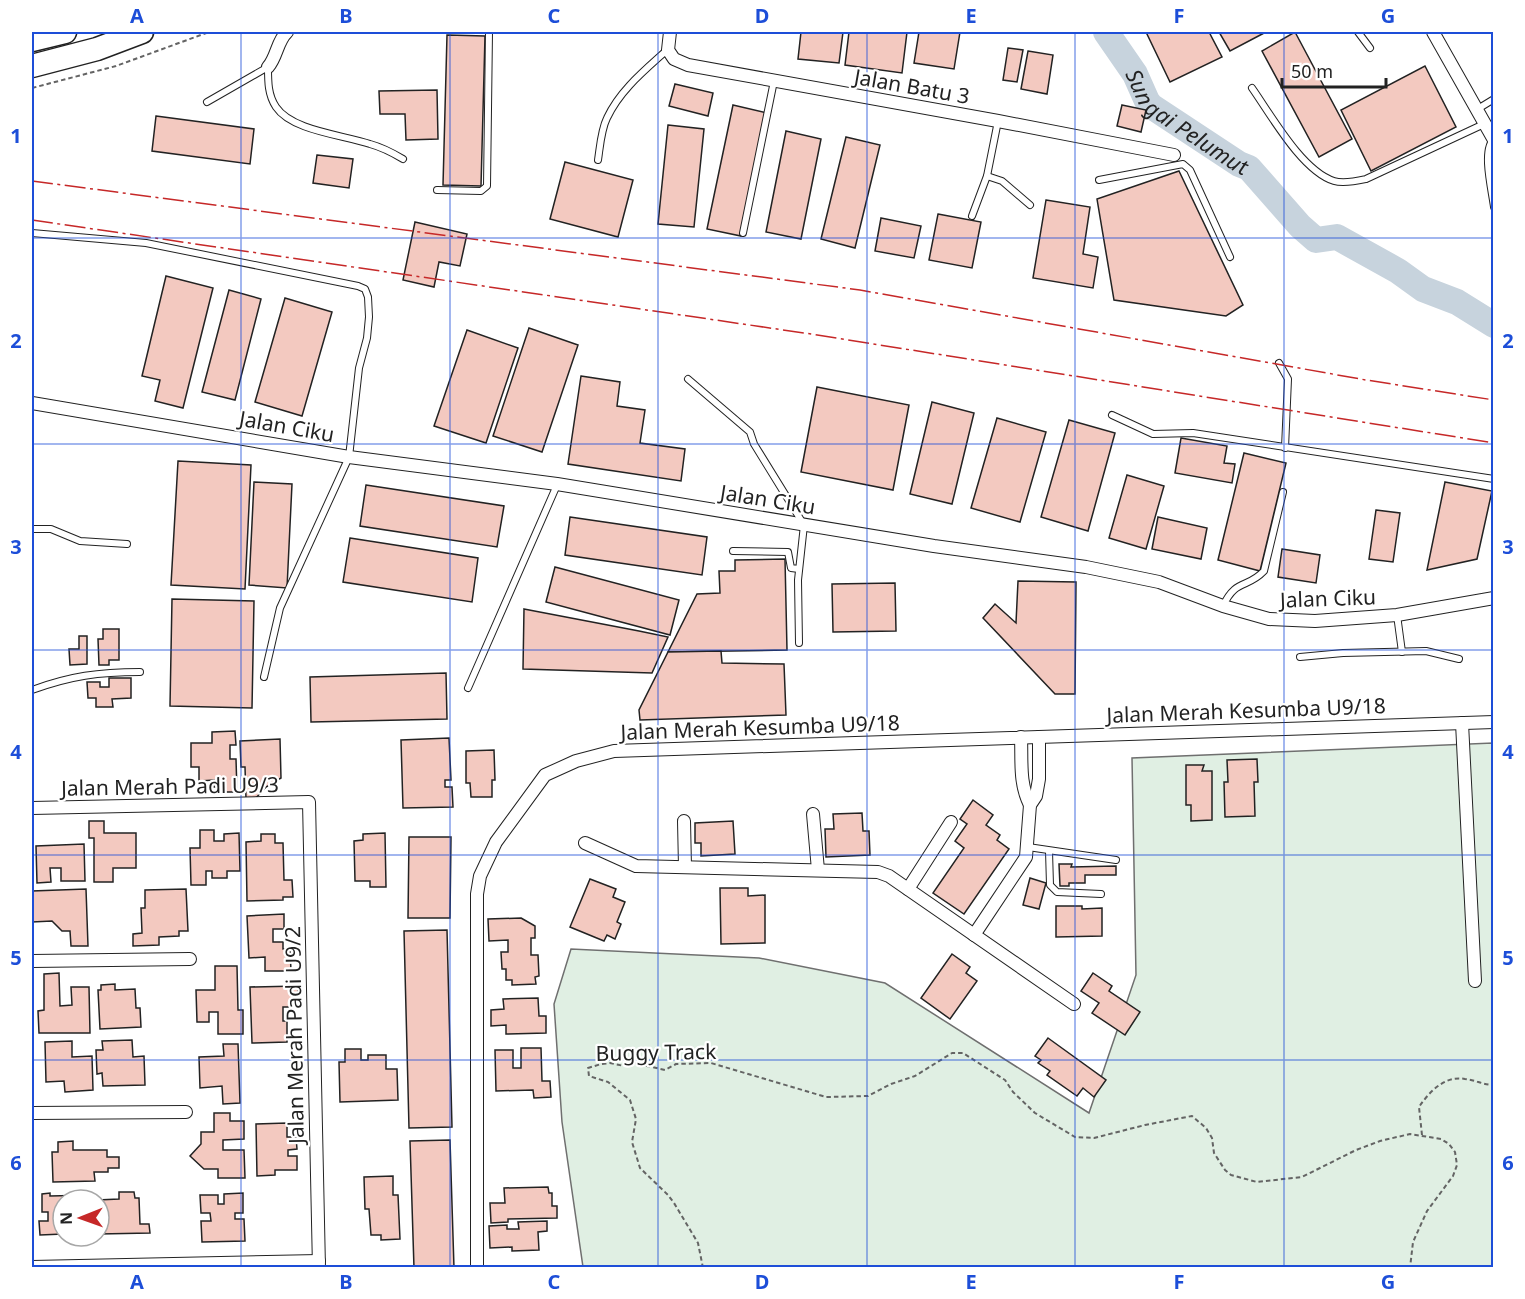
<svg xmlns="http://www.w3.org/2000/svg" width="1525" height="1299" font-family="'Noto Sans',sans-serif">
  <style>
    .green { fill: #e0efe3; stroke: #6f6f6f; stroke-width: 1.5 }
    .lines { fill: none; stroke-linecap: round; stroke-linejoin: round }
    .river { stroke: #c7d3dd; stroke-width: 26 }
    .building { fill: #f3c9c0; stroke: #222; stroke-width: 1.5 }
    .lane-casing { stroke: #222; stroke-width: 8 }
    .street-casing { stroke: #222; stroke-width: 14 }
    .highway-casing { stroke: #222; stroke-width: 25 }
    .path { stroke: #646464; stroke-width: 2; stroke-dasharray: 4.5 3; stroke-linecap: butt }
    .lane { stroke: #fff; stroke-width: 6 }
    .street { stroke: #fff; stroke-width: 12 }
    .highway { stroke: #fff; stroke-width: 22 }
    .power { stroke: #c62828; stroke-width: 1.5; stroke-dasharray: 21 4.5 3 4.5; stroke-linecap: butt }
    .grid { fill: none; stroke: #1d4ed8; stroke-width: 1.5; stroke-opacity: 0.55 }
    .labels { text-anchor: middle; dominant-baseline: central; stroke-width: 4.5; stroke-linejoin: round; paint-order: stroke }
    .street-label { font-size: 21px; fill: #222; stroke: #fff }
    .water-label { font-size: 22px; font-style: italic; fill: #222; stroke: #fff }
    .neatline { fill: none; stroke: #1d4ed8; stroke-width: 2 }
    .grid-label { font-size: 20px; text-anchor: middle; font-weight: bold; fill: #1d4ed8 }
  </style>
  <rect width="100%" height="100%" fill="#fff"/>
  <path class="green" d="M1493,743v524h-910l-21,-145 -8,-118 17,-55 188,9 126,25 204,130 47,-138 -4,-217z"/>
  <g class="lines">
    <path class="river" id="s1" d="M1106,32l29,42 12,27 4,5 88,58 10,4 51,58 16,14 21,-3 61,34 25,18 34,13 37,23"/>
  </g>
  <g class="building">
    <path d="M801,32h42l-4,31 -41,-4z"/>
    <path d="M849,32h58l-5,41 -57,-8z"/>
    <path d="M919,32h41l-6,37 -40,-6z"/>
    <path d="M1146,32h63l13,25 -52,25z"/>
    <path d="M1219,32h47l-36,19z"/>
    <path d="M1295,32l57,107 -33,18 -57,-106z"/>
    <path d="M447,35l38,1 -4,150 -38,-1z"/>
    <path d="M1008,48l15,2 -6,32 -14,-2z"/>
    <path d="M1028,51l25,4 -6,39 -26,-5z"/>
    <path d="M1425,66l31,61 -85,44 -30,-61z"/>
    <path d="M675,84l38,9 -5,23 -39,-10z"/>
    <path d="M437,90l1,49 -32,1 -1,-26h-25l-1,-23z"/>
    <path d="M733,105l34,8 -26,123 -34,-7z"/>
    <path d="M1122,105l24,5 -5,22 -24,-6z"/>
    <path d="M156,116l98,13 -4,35 -98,-13z"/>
    <path d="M668,125l36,4 -10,98 -36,-3z"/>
    <path d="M786,131l35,8 -20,100 -35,-7z"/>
    <path d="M846,137l34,8 -25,103 -34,-9z"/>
    <path d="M317,155l36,4 -4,29 -36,-5z"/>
    <path d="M565,162l68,18 -15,57 -68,-18z"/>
    <path d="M1179,171l64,134 -17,11 -112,-16 -17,-101z"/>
    <path d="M1046,200l44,7 -7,47 15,3 -5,31 -60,-10z"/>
    <path d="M938,214l43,8 -9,46 -43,-8z"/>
    <path d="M881,218l40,8 -7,32 -39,-7z"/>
    <path d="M415,222l52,12 -7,32 -21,-4 -5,25 -31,-7z"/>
    <path d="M166,276l47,12 -30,120 -28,-7 5,-21 -18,-4z"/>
    <path d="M229,290l32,9 -26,101 -33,-8z"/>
    <path d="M285,298l47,14 -30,104 -47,-14z"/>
    <path d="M529,328l49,17 -36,107 -49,-16z"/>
    <path d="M467,330l51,18 -32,95 -52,-17z"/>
    <path d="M581,376l39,6 -3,24 28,4 -5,33 45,6 -4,32 -113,-17z"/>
    <path d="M817,387l92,18 -16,85 -92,-18z"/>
    <path d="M932,402l42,11 -22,91 -42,-10z"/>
    <path d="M997,418l49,14 -26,90 -49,-14z"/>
    <path d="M1069,420l46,13 -27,98 -47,-14z"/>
    <path d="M1181,438l46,8 -3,17 11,1 -3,19 -57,-10z"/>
    <path d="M1244,453l42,10 -26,108 -42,-11z"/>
    <path d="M178,461l73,4 -6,124 -74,-4z"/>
    <path d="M1127,475l37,11 -18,63 -37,-11z"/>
    <path d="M254,482l38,2 -5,104 -38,-3z"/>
    <path d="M1445,482l47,9 -15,68 -50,11z"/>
    <path d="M366,485l138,21 -7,41 -137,-21z"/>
    <path d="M1376,510l24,3 -7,49 -24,-3z"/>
    <path d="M570,517l137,20 -5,38 -137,-20z"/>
    <path d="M1158,517l49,11 -6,31 -49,-10z"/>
    <path d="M350,538l128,20 -6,44 -129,-20z"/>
    <path d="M1282,549l38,6 -4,28 -38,-6z"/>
    <path d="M785,559l2,91 -119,2 29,-58 23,-1 -1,-22h16v-11z"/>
    <path d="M555,567l124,33 -9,35 -124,-33z"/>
    <path d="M1018,581l58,1 -1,112h-20l-72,-76 12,-14 21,19z"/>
    <path d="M895,583l1,48 -63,1 -1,-48z"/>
    <path d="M172,599l82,2 -2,107 -82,-2z"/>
    <path d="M524,609l115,22 29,6 -16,36 -129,-4z"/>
    <path d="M103,629h16v31h-10v5h-10l-1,-26h5z"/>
    <path d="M79,636h8v28l-17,1 -1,-16h10z"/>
    <path d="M721,651l1,12 62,1 2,51 -146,5 -1,-10 29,-58z"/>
    <path d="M446,673l1,46 -136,3 -1,-45z"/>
    <path d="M109,678h22v20l-19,1 1,8h-17v-9h-8l-1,-16h13v5h9z"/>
    <path d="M235,731l1,14h-6v14h6l1,33h-12v-5h-11v-7l-15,1v-14h-8v-24h21v-11z"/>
    <path d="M449,738l2,42h-6v7h7l1,20 -50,1 -2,-68z"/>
    <path d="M280,739l1,39 -15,9 -11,12h-9l-1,-32h-4l-1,-26z"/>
    <path d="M494,750l1,30h-3v17h-21l-1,-14h-4v-32z"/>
    <path d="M1257,759l1,23h-4l1,34 -30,1 -1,-35h4l-1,-22z"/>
    <path d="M1186,765h18l-2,6h10v49l-21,1v-16h-5z"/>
    <path d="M973,800l20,15 -7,10 14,10 -3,5 12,9 -45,65 -31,-21 31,-45 -9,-7 12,-17 -7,-5z"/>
    <path d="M862,813l1,18h6l1,24 -44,2 -1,-28h9l-1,-15z"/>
    <path d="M89,821h15v12h32v35h-23v14h-19v-44h-5z"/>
    <path d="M733,821l2,33 -34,2v-13h-6v-20z"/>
    <path d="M200,830h14v11h10v-7l15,-1 1,38h-13v7h-15v-7h-6v14h-15l-1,-37h10z"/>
    <path d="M385,833l1,54h-16v-6h-15l-1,-40 9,-1v-6z"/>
    <path d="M261,834h14v9h8l1,37h8l1,17h-10v3l-36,1 -1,-59 15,-1z"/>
    <path d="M409,837h42l-1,81h-42z"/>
    <path d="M84,844l1,37h-24v-13h-11l1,14 -14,1 -1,-37z"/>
    <path d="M1059,864h13l-1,3 45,-1v9h-31v8h-16v3h-9z"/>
    <path d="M1030,878l16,5 -7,26 -16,-4z"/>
    <path d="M590,879l26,10 -3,8 12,5 -8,20 4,2 -6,15 -8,-4 -3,6 -34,-14z"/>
    <path d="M720,888h28v8l17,-1v48l-44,1z"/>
    <path d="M86,889l2,57h-17l-1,-15h-8l-10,-10 -20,1v-31z"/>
    <path d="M186,889l2,42h-9v5l-20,1v8l-26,1v-12l9,-1 -1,-25h4v-18z"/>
    <path d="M1056,906h26v3l20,-1v28l-46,1z"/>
    <path d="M284,914v15h-11v13h10v7h7l1,22h-26v-14l-16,1 -2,-42z"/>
    <path d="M521,918l14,8v12h-4v17h7l1,21 -4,1 1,7 -24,1v-5h-6v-11h-4l-1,-17h7v-12l-19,1 -1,-22z"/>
    <path d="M447,930l5,197 -43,1 -5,-197z"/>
    <path d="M952,954l18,13 -4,6 11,8 -27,38 -29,-21z"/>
    <path d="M215,966h22l1,44h5v24h-25v-22h-9v10h-12l-1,-32h19z"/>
    <path d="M59,973l1,33 12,-1 -1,-18h18l1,46h-51l-1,-22 6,-1v-36z"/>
    <path d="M1093,973l19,13 -3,5 31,21 -15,23 -33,-22 7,-10 -18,-12z"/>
    <path d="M115,984v6l20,-1 1,19h4l1,19 -41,2 -2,-39h3v-5z"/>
    <path d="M298,986v12h-6v9h-9v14h4v21l-35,1 -2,-56z"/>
    <path d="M538,998l1,18h7v17l-40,1v-9l-15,1v-16l13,-1 -1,-10z"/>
    <path d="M1048,1038l58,42 -12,17 -11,-9 -6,8 -30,-21 3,-4 -12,-8 3,-3 -6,-4z"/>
    <path d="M132,1040l1,17 11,-1 1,29 -42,1 -1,-13 -5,1 -1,-24h7l-1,-9z"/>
    <path d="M72,1041v16l20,-1 1,34 -28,2 -1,-11 -18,1 -1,-40z"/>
    <path d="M223,1044h15l2,59 -17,1 -1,-18 -22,2 -1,-31 25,-1z"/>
    <path d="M521,1048h20l1,33h8l1,16 -17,1 -1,-8 -37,1 -1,-41h18v18h8z"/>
    <path d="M345,1049h16v11h7v-5h18v14h11l1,31 -58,2 -1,-40h6z"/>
    <path d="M214,1113h16v8h14v18l-21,1v10h21l1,28h-27v-9h-14l-14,-13 11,-12v-12h13z"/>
    <path d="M287,1123v14h9l1,12 -9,1v6h9v14h-22v5l-18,1 -1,-52z"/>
    <path d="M450,1140l4,128h-40l-4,-127z"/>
    <path d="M73,1141v9h34v7h12v11h-11v4h-14l1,9 -42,1 -1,-30h6v-10z"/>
    <path d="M393,1176v19h5l2,44 -19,1v-5h-10l-2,-26h-4l-1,-32z"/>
    <path d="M548,1187l1,6h3v13h5v12l-49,1v3l-17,1 -1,-20h15l-1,-15z"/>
    <path d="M119,1192h15l1,6h4l1,26h9l1,9 -51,1v-34h-2l22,-1z"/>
    <path d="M50,1193v3l42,-1v5h-29v34l-23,1 -1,-14h9v-9h-6v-18z"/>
    <path d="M243,1193v20h-8v6h9l1,22 -43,1 -1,-21h10l-1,-8h-9l-1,-18h18v9h6v-10z"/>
    <path d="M547,1221v10l-9,1 1,18 -27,1v-4l-22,1 -1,-22 18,-1v4h12l-1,-7z"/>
  </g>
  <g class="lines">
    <g class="lane-casing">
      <g id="lane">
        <path d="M1358,32l12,16"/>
        <path d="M1252,88c19,27 50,83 82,93 10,3 23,0 32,-2l118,-55"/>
        <path d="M207,102l61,-35c0,15 0,28 8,40 16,24 68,28 94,37 11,3 23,9 33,15"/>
        <path d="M1476,110l18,-11"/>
        <path d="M1493,140c-11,11 -1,51 1,67"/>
        <path d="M598,160c2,-13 3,-30 9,-42 13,-28 38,-48 60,-68"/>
        <path d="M987,176l15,5 28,24"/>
        <path d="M1099,180l84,-16 7,6 40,87"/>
        <path d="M437,190l44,1 6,-5 2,-154"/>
        <path d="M972,216l15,-40 11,-55"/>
        <path d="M32,233l114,10 212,43 7,3 3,8 1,20 -2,21 -8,30 -10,89 -69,151 -16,69"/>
        <path d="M743,233l31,-152"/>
        <path d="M1279,363l9,16 -3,69"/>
        <path d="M688,379l62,53 4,12 50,81 -6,55 1,63"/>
        <path d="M1112,415l41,19 40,-1 301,46"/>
        <path d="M32,529h19l29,12 47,3"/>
        <path d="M733,551l55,1 3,16 8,1"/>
        <path d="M1223,606c13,-28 24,-17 41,-35l19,-79"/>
        <path d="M1397,615l5,37"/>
        <path d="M1300,657l43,-4 83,-2 33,8"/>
        <path d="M468,688l89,-203"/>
        <path d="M32,690c38,-14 67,-18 108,-18"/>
        <path d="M1028,847l88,13"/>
        <path d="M1049,851l1,34 7,7 44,2"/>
      </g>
    </g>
    <g class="street-casing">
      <g id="street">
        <path d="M670,32l-2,18 6,9 14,6 310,56 176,34"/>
        <path d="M1433,32l61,108"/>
        <path d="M268,67c9,-10 9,-26 19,-35"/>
        <path d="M32,403l317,54 208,27 377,62 152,21 73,15 64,24 46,13 46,2 82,-6 97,-17"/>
        <path d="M1462,723l13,258"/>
        <path d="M1021,737c1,25 -2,46 9,68"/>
        <path d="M32,808l277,-6 10,466"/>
        <path d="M813,814l5,56"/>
        <path d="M684,821l1,46"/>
        <path d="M585,843l51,23 242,6 11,4 185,128"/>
        <path d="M908,889l43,-67"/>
        <path d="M974,935l52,-78 4,-52 6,-9 3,-17v-42"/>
        <path d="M32,961l158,-2"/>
        <path d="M32,1113l154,-1"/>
        <path d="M32,1267l287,-6"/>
        <path d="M477,1268v-374l3,-18 16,-34 49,-67 31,-14 38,-10 880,-29"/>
      </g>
    </g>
    <g class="highway-casing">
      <g id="highway">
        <path d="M32,40l33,-8"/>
        <path d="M32,66l65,-17 45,-17"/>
      </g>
    </g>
    <g class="path">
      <path d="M32,88l84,-22 93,-34"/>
      <path d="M1422,1135l-3,-28c10,-15 26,-32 46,-28 11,1 18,6 29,6"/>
      <path d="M703,1268l-5,-25 -24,-40 -6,-8 -28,-27 -8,-26 4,-23 -6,-19 -22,-18 -19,-6 -1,-8 13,-4 9,-1 14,3 10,-3 31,7 11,-6 35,-1 115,34 42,-1 23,-12 24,-8 37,-23h11l42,27 8,12 22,21 40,24 19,1 51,-13 47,-9 14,12 6,10 2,15 11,17 6,5 26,7 45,-5 54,-27 24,-9 30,-7 31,5 8,5 6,8 2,13 -4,11 -26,35 -14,31 -3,26"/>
    </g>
    <use href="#lane" class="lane"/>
    <use href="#street" class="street"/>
    <use href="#highway" class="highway"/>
    <g class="power">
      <path d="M32,181l828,109 506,90 128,20"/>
      <path d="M32,220l779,114 683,109"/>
    </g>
  </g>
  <path class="grid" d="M241,32v1236M450,32v1236M658,32v1236M867,32v1236M1075,32v1236M1284,32v1236M32,238h1462M32,444h1462M32,650h1462M32,855h1462M32,1060h1462"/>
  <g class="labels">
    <g class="street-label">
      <text transform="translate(912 86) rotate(10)">Jalan Batu 3</text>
      <text transform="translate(287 426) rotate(10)">Jalan Ciku</text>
      <text transform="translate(768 499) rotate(9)">Jalan Ciku</text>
      <text transform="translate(1328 598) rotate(-2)">Jalan Ciku</text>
      <text transform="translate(1246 710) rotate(-2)">Jalan Merah Kesumba U9/18</text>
      <text transform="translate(760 727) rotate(-2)">Jalan Merah Kesumba U9/18</text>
      <text transform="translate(170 786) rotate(-1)">Jalan Merah Padi U9/3</text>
      <text transform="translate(294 1035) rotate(-91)">Jalan Merah Padi U9/2</text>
      <text transform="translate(656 1052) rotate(-1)">Buggy Track</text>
    </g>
    <g class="water-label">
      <text stroke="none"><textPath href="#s1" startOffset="124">Sungai Pelumut</textPath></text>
    </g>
  </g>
  <rect width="1525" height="1299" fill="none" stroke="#ffffff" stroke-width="66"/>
  <g transform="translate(81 1218) rotate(269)"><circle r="28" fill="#ffffff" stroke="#a7a7a7" stroke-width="1.5"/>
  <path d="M0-4.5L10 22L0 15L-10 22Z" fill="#c62828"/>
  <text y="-9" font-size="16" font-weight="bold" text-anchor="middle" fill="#222222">N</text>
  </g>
  <path d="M1282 78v9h104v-9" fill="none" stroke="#222222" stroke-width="3"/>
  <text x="1291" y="78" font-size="18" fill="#222222" stroke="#ffffff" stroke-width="4.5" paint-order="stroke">50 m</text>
  <rect x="33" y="33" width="1459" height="1233" class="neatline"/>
  <g class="grid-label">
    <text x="137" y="23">A</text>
    <text x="346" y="23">B</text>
    <text x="554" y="23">C</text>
    <text x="762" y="23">D</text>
    <text x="971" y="23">E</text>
    <text x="1179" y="23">F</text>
    <text x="1388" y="23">G</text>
    <text x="16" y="143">1</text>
    <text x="1508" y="143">1</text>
    <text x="16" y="348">2</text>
    <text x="1508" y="348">2</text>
    <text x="16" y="554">3</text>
    <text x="1508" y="554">3</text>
    <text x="16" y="759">4</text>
    <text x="1508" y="759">4</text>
    <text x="16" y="965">5</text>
    <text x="1508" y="965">5</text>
    <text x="16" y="1170">6</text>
    <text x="1508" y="1170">6</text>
    <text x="137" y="1289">A</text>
    <text x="346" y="1289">B</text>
    <text x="554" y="1289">C</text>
    <text x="762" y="1289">D</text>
    <text x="971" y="1289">E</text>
    <text x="1179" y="1289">F</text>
    <text x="1388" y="1289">G</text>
  </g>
</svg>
